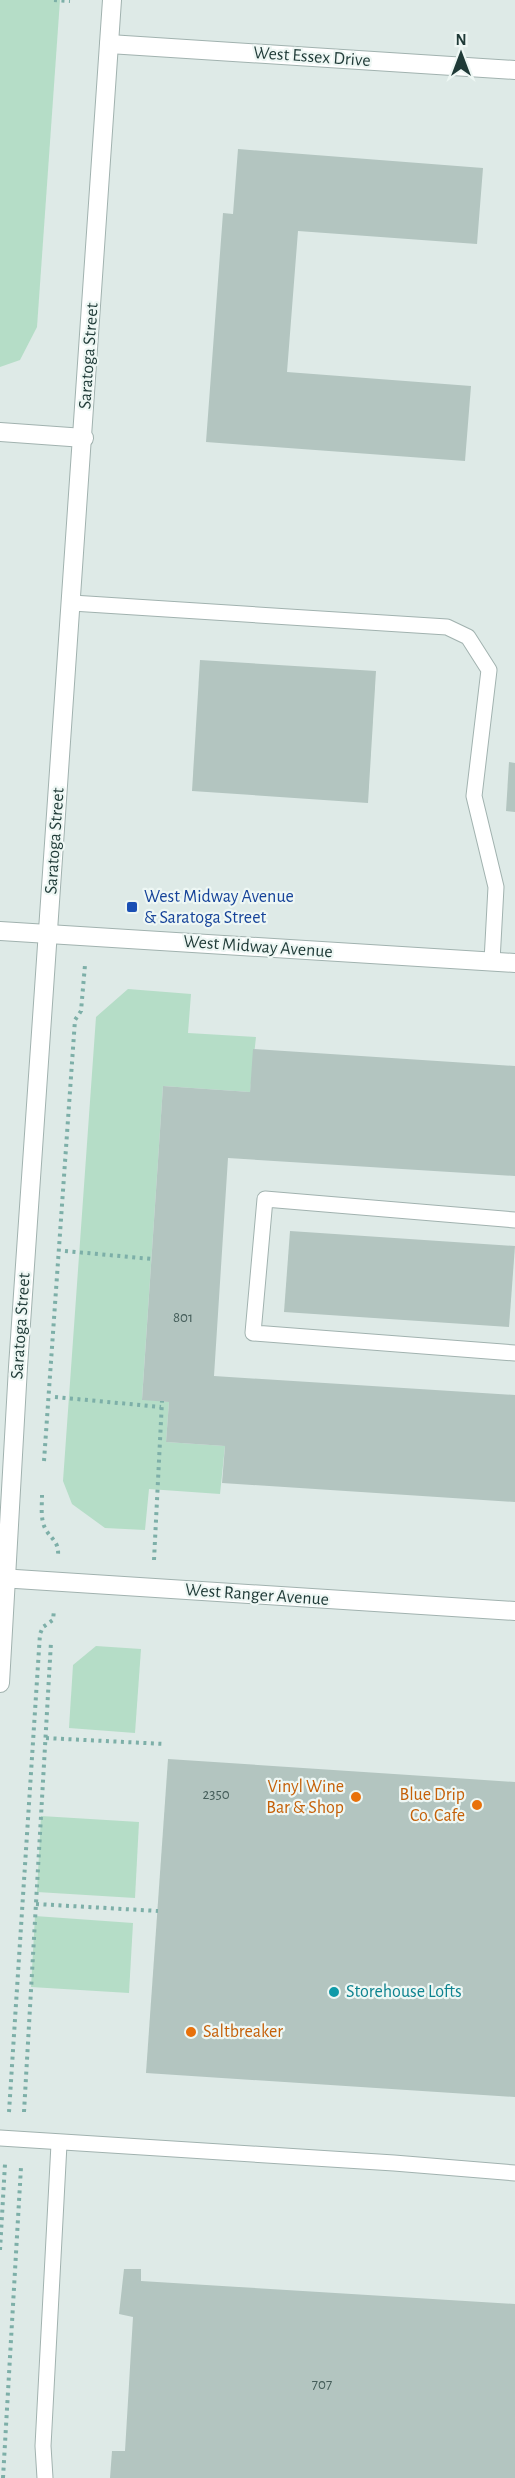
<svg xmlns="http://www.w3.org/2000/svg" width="515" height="2478" font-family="'Alegreya Sans',sans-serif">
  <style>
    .green { fill: #b5ddc7 }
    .building { fill: #b3c5c0 }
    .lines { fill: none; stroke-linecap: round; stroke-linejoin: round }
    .service-casing { stroke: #a1b2af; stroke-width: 17 }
    .minor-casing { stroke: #a1b2af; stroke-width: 20 }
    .tertiary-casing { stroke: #a1b2af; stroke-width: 20 }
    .path { stroke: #7dafa8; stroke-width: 4; stroke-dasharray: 3 4.5; stroke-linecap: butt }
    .service { stroke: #fff; stroke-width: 15 }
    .minor { stroke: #fff; stroke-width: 18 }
    .tertiary { stroke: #fff; stroke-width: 18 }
    .transit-dot { fill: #1a4fb4; stroke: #eef7f4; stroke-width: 2 }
    .food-dot { fill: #e8710a; stroke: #eef7f4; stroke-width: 2 }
    .culture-dot { fill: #0f9aa8; stroke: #eef7f4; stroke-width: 2 }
    .labels { text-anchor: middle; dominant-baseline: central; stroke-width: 4.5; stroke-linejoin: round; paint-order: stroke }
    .number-label { font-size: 15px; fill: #445d59 }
    .street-label { font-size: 18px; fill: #1f3a37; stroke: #eef7f4 }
    .transit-label { font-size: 18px; fill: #164399; stroke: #eef7f4; text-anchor: start }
    .food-label { font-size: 18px; fill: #c56008; stroke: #eef7f4; text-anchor: end }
    .culture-label { font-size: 18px; fill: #0d838f; stroke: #eef7f4; text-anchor: start }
  </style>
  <rect width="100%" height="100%" fill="#deeae7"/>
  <g class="green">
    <path d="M0,0h60l-23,327 -17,33 -20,7z"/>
    <path d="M128,989l63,5 -3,39 68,4 -6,55 -87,-6 -21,313 27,3 -3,40 59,4 -5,48 -71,-5 -4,41 -40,-2 -33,-24 -9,-23 33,-464z"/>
    <path d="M96,1646l45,3 -6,84 -66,-5 4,-63z"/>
    <path d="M41,1816l98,6 -4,76 -98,-6z"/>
    <path d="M35,1916l98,7 -4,70 -98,-6z"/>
  </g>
  <g class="building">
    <path d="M238,149l245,19 -6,76 -179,-13 -11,141 184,14 -6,75 -259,-19 17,-229 10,1z"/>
    <path d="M200,660l176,11 -8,132 -176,-12z"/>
    <path d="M509,762l6,1v49l-9,-1z"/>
    <path d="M253,1049l262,17v110l-287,-18 -14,218 301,19v107l-293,-19 3,-37 -59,-4 3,-40 -27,-2 21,-314 87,6z"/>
    <path d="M290,1231l225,15 -6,81 -225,-15z"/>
    <path d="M168,1759l347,23v315l-369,-24z"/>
    <path d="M124,2269h17v12l374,23v174h-405l2,-27h13l8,-134 -14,-3z"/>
  </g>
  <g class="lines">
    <g class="service-casing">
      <g id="service">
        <path d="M72,603l375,24 21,10 21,33 -15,126 22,91 -4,74"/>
        <path d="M515,1220l-250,-21 -12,134 262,20"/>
        <path d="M0,2138l394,25 121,10"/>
        <path d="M45,2478l-2,-32 16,-302"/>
      </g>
    </g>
    <g class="minor-casing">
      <g id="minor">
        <path d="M109,44l406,26"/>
        <path d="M0,432l84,6"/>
        <path d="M0,1578l515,33"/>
      </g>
    </g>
    <g class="tertiary-casing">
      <g id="tertiary">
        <path d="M0,931l515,32"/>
        <path d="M0,1683l18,-316 94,-1367"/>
      </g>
    </g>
    <g class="path">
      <path d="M54,0l16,1"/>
      <path d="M65,1251l87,8"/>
      <path d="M55,1397l106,10"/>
      <path d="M44,1461l31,-441 6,-9 4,-46"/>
      <path d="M42,1495c0,11 -2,25 4,35 6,10 13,12 12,25"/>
      <path d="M154,1560l8,-159"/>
      <path d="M46,1738l118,6"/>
      <path d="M36,1904l122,7"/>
      <path d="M9,2112l31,-478 3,-7 10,-7 1,-10"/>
      <path d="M24,2112l27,-470"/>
      <path d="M0,2250l5,-86"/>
      <path d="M3,2478l18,-311"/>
    </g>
    <use href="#service" class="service"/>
    <use href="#minor" class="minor"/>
    <use href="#tertiary" class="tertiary"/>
  </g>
  <rect class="transit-dot" x="126" y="901" width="12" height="12" rx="3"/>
  <g class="food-dot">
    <circle cx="356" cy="1797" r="6"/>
    <circle cx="477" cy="1805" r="6"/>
    <circle cx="191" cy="2032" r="6"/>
  </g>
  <circle class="culture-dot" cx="334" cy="1992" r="6"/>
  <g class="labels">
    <g class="number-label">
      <text x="183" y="1317">801</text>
      <text x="216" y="1794">2350</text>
      <text x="322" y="2384">707</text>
    </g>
    <g class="street-label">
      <text transform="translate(312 57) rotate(4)">West Essex Drive</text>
      <text transform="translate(89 356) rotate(-86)">Saratoga Street</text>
      <text transform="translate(55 841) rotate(-86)">Saratoga Street</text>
      <text transform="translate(258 947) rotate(4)">West Midway Avenue</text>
      <text transform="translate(21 1326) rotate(-86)">Saratoga Street</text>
      <text transform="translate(257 1595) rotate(4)">West Ranger Avenue</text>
    </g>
    <g class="transit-label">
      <text x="144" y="897">West Midway Avenue<tspan x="144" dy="21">&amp; Saratoga Street</tspan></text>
    </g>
    <g class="food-label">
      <text x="344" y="1787">Vinyl Wine<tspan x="344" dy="21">Bar &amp; Shop</tspan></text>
      <text x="465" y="1795">Blue Drip<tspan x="465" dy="21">Co. Cafe</tspan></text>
      <text x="203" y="2032" text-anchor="start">Saltbreaker</text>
    </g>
    <g class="culture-label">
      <text x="346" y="1992">Storehouse Lofts</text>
    </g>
  </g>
  <g transform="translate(461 54)" stroke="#eef7f4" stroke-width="4.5" paint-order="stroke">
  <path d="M0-4.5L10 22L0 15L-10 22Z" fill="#1f3a37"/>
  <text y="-9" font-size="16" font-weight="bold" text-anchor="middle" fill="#1f3a37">N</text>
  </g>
</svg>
